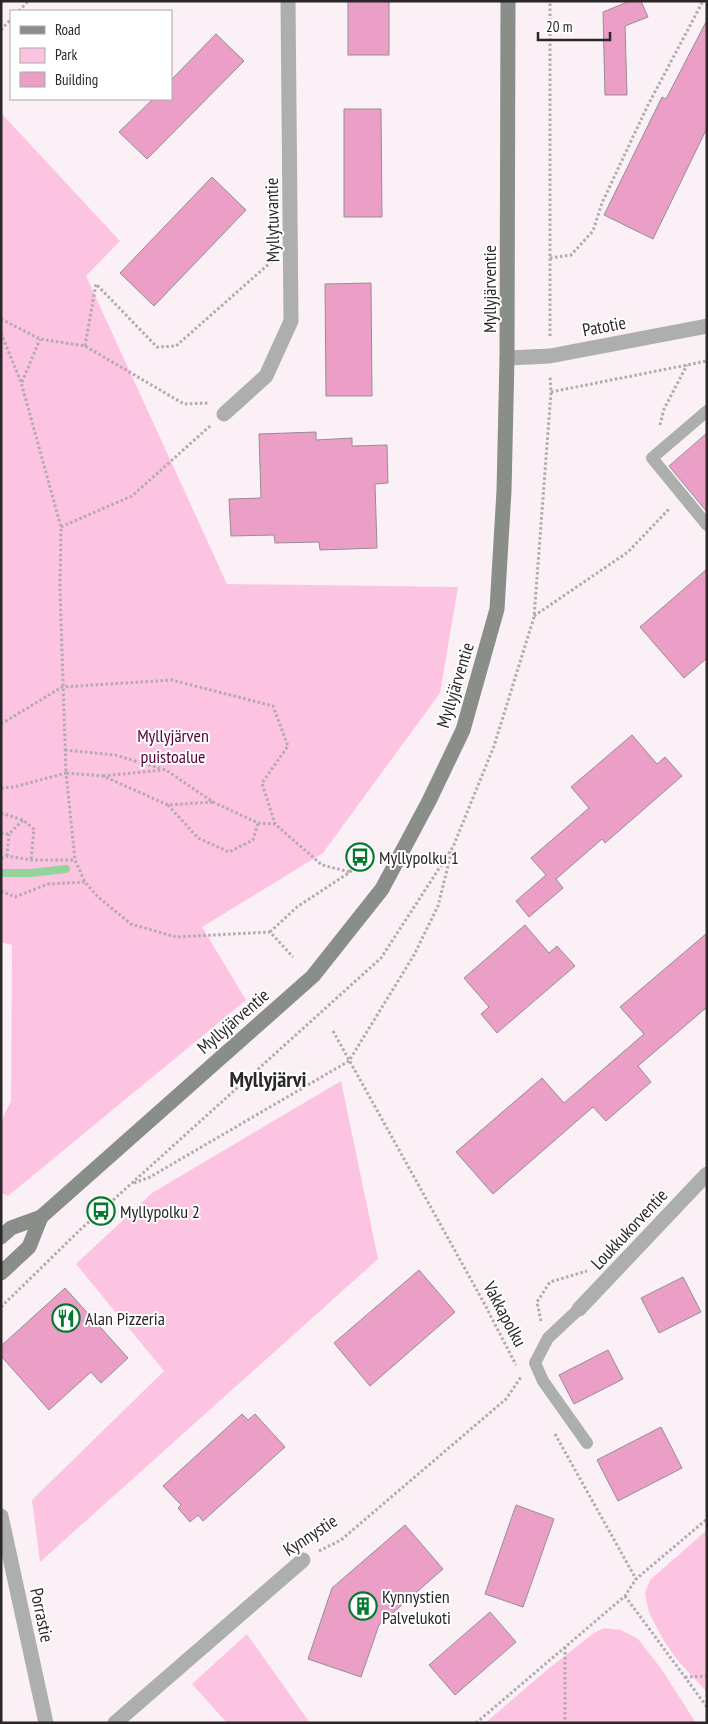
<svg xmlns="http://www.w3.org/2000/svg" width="708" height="1724" font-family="'PT Sans Narrow',sans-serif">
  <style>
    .green { fill: #fdc4e1 }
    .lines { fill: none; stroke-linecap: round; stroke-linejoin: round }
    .stream { stroke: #93d49c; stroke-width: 8 }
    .building { fill: #eb9fc7; stroke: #978d92 }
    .path { stroke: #b2aaad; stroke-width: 3; stroke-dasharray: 2.5 2.5; stroke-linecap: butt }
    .service { stroke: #acafac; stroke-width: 12 }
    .minor { stroke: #acafac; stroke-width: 15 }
    .secondary { stroke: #898e89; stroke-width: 15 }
    .labels { text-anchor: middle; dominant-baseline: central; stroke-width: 4; stroke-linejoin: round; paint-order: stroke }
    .street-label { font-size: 18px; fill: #2b2729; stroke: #fff }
    .park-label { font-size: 18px; fill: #59003b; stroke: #fff }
    .poi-label { font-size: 18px; fill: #2b2729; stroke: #fff; text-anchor: start }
    .district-label { font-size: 22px; font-weight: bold; fill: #2b2729; stroke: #fff }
  </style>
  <rect width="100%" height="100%" fill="#fbf0f5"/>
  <g class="green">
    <path d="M1,113l119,128 -34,35 141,308 231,3 -18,106 -117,160 -121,74 44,73 -238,196 -7,-3v-72l10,-20 1,-156 -11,-3z"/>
    <path d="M341,1081l37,178 -338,303 -8,-62 132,-129 -88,-107 76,-71z"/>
    <path d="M707,1530v162l-29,-31 -14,-20 -15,-28 -4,-20 5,-13z"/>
    <path d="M604,1628l17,2 17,9 24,31 34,53h-211l62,-53 47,-37z"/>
    <path d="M247,1634l63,89h-83l-35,-39z"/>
  </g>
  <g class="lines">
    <path class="stream" d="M1,873h30l35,-4"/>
  </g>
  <g class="building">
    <rect x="348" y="1" width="41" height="54"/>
    <path d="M630,1h11l7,16 -23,9 2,69h-22l-2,-83z"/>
    <path d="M707,20v108l-54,111 -49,-24 58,-118 4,2z"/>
    <path d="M216,34l28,27 -97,98 -28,-27 34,-33h18v-19z"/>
    <path d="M344,109h37l1,108h-38z"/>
    <path d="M212,177l34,33 -92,96 -34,-33z"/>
    <path d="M371,283l1,113h-46l-1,-112z"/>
    <path d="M316,432v8l36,-2v8l35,-1 1,38 -13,1 2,64 -57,2 -1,-8 -44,1 -1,-8 -43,1 -2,-37 32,-1 -2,-64z"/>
    <path d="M707,433v79l-38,-46z"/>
    <path d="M707,569v89l-23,20 -44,-51z"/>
    <path d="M632,735l25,29 8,-7 17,19 -77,67 -3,-4 -46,40 7,9 -34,29 -13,-16 30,-26 -15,-17 58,-50 -18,-21z"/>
    <path d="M525,925l24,28 8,-7 18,20 -78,67 -16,-19 8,-7 -25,-29z"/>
    <path d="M707,933v74l-69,59 13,16 -45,39 -13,-14 -100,87 -37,-42 86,-74 22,25 80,-69 -24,-27z"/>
    <path d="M419,1270l36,42 -85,74 -36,-43z"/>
    <path d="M683,1277l18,35 -42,21 -18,-35z"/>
    <path d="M65,1288l63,70 -27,25 -10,-11 -42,38 -48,-54v-10z"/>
    <path d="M608,1350l15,29 -49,25 -15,-29z"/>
    <path d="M242,1414l6,6 7,-6 30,33 -82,74 -5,-6 -8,7 -12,-14 3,-3 -18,-19z"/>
    <path d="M661,1427l21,41 -64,33 -21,-41z"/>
    <path d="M516,1505l38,14 -31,88 -38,-13z"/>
    <path d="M405,1525l38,44 -64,56 -18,52 -53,-18 24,-71z"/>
    <path d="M490,1612l26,30 -61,53 -26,-30z"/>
  </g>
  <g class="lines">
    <g class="path">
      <path d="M19,11l9,-10"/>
      <path d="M1,30l10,-11"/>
      <path d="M550,258l21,-3 22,-24 9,-28 45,-96 56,-106"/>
      <path d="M1,319l39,20 45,7 99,58 25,-1"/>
      <path d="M1,333l20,49 40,145 -1,63 6,183 37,3 65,29 45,-3"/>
      <path d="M550,336v-335"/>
      <path d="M85,346l11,-62 61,63 19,-1 95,-84"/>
      <path d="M22,382l18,-43"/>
      <path d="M551,392l156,-31"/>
      <path d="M660,425l4,-16 23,-44"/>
      <path d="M61,527l71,-31 78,-70"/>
      <path d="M534,616l94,-64 41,-43"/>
      <path d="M1,724l61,-37 110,-7 101,26 15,40 -26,37 13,41"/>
      <path d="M65,750l50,5 51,15 47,32 45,21 17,1 47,41 28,7"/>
      <path d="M103,776l59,-6"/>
      <path d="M1,788l13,-1 52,-14 9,87 10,22 12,14 34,28 45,13 94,-5 23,25"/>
      <path d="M168,805l30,33 31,14 24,-12 5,-17"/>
      <path d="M1,813l22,7 11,9 -3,31"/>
      <path d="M1,833l8,1 14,-14"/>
      <path d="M7,856l2,-22"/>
      <path d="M1,858l6,-2 24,4h44"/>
      <path d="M1,891l14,6 33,-13 37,-2"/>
      <path d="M270,932l27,-25 53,-35 10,-15"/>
      <path d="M333,1031l151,272 32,62"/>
      <path d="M134,1183l16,-6 199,-116 65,-106 24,-49 14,-56"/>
      <path d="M1,1307l80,-78 300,-271 72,-111 41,-101 40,-129 17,-225 -1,-17"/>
      <path d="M541,1321l-4,-19 13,-20 37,-11"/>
      <path d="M555,1434l81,145"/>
      <path d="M319,1551l22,-11 165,-141 15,-22"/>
      <path d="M625,1596l82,111"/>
      <path d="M565,1647v76"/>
      <path d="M685,1677l22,-1"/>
      <path d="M476,1723l149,-127 11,-17 71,-60"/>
    </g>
    <g class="service">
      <path d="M707,411l-55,47 55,67"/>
      <path d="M579,1309l-31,29 -13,25 8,18 44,62"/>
    </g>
    <g class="minor">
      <path d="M507,358l43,-2 157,-30"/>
      <path d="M224,414l42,-38 25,-55 -3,-320"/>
      <path d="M579,1309l128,-135"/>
      <path d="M1,1516l45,207"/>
      <path d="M115,1723l188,-163"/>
    </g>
    <g class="secondary">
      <path d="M1,1237l10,-9 30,-11 272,-241 69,-87 47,-88 34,-71 34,-121 7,-118 3,-133 1,-357"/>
      <path d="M1,1273l28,-26 12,-30"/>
    </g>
  </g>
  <defs>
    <g id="bus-ring" transform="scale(1.4375)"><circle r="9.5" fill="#fff" stroke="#04792e" stroke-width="1.5"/><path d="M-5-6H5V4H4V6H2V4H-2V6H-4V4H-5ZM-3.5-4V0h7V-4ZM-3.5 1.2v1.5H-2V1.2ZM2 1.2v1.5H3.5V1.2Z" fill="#04792e"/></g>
    <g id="restaurant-ring" transform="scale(1.4375)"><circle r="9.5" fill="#fff" stroke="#04792e" stroke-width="1.5"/><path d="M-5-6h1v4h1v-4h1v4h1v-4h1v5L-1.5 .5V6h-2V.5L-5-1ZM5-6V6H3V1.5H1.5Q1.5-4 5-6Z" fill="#04792e"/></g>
    <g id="building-ring" transform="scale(1.4375)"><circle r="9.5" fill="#fff" stroke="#04792e" stroke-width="1.5"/><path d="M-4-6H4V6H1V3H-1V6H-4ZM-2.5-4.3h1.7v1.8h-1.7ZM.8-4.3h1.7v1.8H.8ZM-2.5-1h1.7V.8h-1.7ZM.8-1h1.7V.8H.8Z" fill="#04792e"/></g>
  </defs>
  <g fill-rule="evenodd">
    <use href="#bus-ring" x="360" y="857"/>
    <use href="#bus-ring" x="101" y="1211"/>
    <use href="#restaurant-ring" x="66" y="1318"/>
    <use href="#building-ring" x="363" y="1606"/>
  </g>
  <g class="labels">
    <g class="street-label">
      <text transform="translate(272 220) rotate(-91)">Myllytuvantie</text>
      <text transform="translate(489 289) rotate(-90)">Myllyjärventie</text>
      <text transform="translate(604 326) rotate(-11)">Patotie</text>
      <text transform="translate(455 685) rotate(-73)">Myllyjärventie</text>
      <text transform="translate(233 1021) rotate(-41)">Myllyjärventie</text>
      <text transform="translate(629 1229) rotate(-47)">Loukkukorventie</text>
      <text transform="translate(505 1314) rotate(62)">Vakkapolku</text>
      <text transform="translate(310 1535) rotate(-33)">Kynnystie</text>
      <text transform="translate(42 1615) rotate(78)">Porrastie</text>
    </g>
    <g class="park-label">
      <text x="173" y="735">Myllyjärven<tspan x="173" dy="21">puistoalue</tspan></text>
    </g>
    <g class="poi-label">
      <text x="379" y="857">Myllypolku 1</text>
      <text x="120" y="1211">Myllypolku 2</text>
      <text x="85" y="1318">Alan Pizzeria</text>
      <text x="382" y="1596">Kynnystien<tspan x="382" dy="21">Palvelukoti</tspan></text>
    </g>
    <g class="district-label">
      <text x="268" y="1079">Myllyjärvi</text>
    </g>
  </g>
  <rect width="708" height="1724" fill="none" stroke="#2b2729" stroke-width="5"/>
  <rect x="10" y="10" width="162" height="90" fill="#ffffff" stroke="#aaa9a9"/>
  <rect x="20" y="26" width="25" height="8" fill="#898e89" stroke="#aaa9a9"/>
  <text x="55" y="35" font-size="15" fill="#2b2729">Road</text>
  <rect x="20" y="48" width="25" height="15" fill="#fdc4e1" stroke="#aaa9a9"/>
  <text x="55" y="60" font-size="15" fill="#2b2729">Park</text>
  <rect x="20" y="72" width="25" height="15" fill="#eb9fc7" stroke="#aaa9a9"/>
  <text x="55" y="85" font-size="15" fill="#2b2729">Building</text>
  <path d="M538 32v8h72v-8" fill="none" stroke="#2b2729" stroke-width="2.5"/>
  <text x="546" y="32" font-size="15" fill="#2b2729" stroke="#ffffff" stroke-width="4" paint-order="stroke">20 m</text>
</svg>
